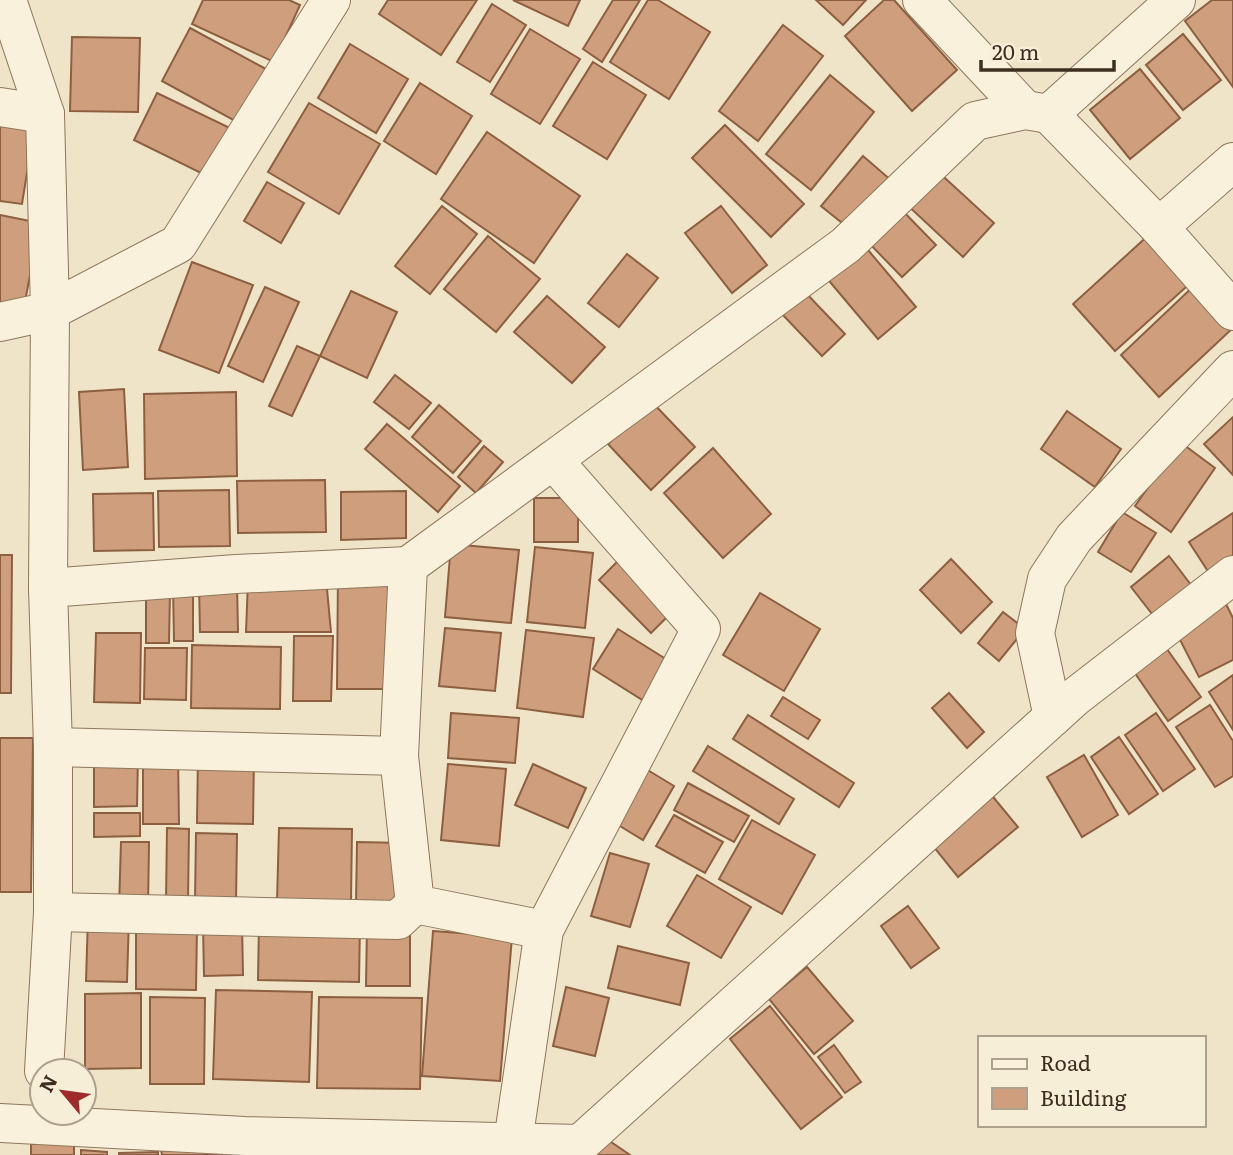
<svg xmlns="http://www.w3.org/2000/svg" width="1233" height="1155" font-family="Literata,serif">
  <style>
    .building { fill: #cf9f7d; stroke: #8d5f41; stroke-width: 2 }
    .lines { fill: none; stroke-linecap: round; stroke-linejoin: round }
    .minor-casing { stroke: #8d765c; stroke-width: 40 }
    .minor { stroke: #faf1dc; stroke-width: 38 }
  </style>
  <rect width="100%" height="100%" fill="#f0e4c8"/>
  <g class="building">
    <path d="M203,0h86l11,5 -26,57 -82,-38z"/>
    <path d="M388,0h89l-36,55 -62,-41z"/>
    <path d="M513,0h67l-12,26z"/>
    <path d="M613,0h27l-38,62 -19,-13z"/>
    <path d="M648,0h10l52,32 -41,67 -59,-37z"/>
    <path d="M816,0h50l-23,25z"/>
    <path d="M884,0h10l63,70 -45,41 -67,-75z"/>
    <path d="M1212,0h21v87l-48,-66z"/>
    <path d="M492,4l34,21 -36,57 -33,-20z"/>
    <path d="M783,25l40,31 -65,85 -39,-30z"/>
    <path d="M190,28l76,41 -29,53 -75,-41z"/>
    <path d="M530,29l50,30 -40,65 -49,-30z"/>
    <path d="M1183,34l38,46 -38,30 -37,-45z"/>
    <path d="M72,37l68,1 -2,74 -68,-1z"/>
    <path d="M350,44l58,35 -32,54 -58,-35z"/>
    <path d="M593,62l53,33 -39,64 -54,-33z"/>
    <path d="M1140,69l40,49 -50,41 -40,-49z"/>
    <path d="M830,75l44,37 -63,78 -45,-36z"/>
    <path d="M420,83l52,33 -36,58 -52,-33z"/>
    <path d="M157,93l77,37 -23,48 -77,-38z"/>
    <path d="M309,103l71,41 -41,70 -71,-42z"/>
    <path d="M0,117l35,6 -13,81 -22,-3z"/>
    <path d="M725,125l79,79 -33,33 -79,-79z"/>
    <path d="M487,132l93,64 -46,67 -93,-64z"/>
    <path d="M863,156l29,25 -41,49 -30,-24z"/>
    <path d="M934,168l60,55 -31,34 -59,-55z"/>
    <path d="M267,182l37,21 -23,40 -37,-22z"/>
    <path d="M896,204l40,41 -34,32 -39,-40z"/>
    <path d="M442,206l35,28 -47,60 -35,-28z"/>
    <path d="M721,206l46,59 -35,28 -47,-60z"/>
    <path d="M0,215l40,8 -17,89 -23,-4z"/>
    <path d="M1152,232l43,47 -80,72 -42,-47z"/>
    <path d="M488,236l52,43 -44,53 -52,-43z"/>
    <path d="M863,244l53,63 -38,32 -53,-63z"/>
    <path d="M627,254l31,24 -39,49 -31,-24z"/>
    <path d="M192,262l61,23 -34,88 -60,-23z"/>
    <path d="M1199,281l34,47 -74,69 -38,-42z"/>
    <path d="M265,287l34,15 -36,80 -35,-16z"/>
    <path d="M351,291l46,21 -30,66 -47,-22z"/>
    <path d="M804,291l41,43 -23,22 -41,-43z"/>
    <path d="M547,296l58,51 -33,36 -58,-51z"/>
    <path d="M297,346l23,10 -28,60 -23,-10z"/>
    <path d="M395,375l36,28 -22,26 -35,-27z"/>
    <path d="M124,389l4,78 -45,3 -4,-78z"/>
    <path d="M236,392l1,84 -92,3 -1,-85z"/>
    <path d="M652,402l43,45 -44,43 -43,-46z"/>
    <path d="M439,405l42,36 -28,32 -41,-36z"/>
    <path d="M1067,411l54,38 -26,38 -54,-38z"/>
    <path d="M1233,417v58l-29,-31z"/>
    <path d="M387,424l73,62 -22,26 -73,-63z"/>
    <path d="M1180,442l35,26 -44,64 -36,-26z"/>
    <path d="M484,446l19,16 -27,31 -18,-16z"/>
    <path d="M713,448l58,66 -48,44 -59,-65z"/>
    <path d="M325,480l1,52 -88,1 -1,-52z"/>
    <path d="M229,490l1,56 -71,1 -1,-56z"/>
    <path d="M406,491v47l-65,2v-48z"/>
    <path d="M153,493l1,57 -60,1 -1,-57z"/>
    <rect x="534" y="498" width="44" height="44"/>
    <path d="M1122,512l34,21 -25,39 -33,-20z"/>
    <path d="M1233,513v53l-20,13 -24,-37z"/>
    <path d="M451,544l68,6 -8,73 -66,-6z"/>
    <path d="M535,547l58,6 -8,75 -58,-6z"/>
    <path d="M0,555h12l-1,138h-11z"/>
    <path d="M1169,556l29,38 -38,30 -29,-37z"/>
    <path d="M622,557l53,52 -24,24 -52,-53z"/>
    <path d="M951,559l41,43 -31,31 -41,-43z"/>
    <path d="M338,572h60l-1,117h-60z"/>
    <path d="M326,578l5,54h-85l2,-51z"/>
    <path d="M237,583l1,49h-38l-1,-48z"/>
    <path d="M193,584v57h-19l-1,-55z"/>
    <path d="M146,592h24l-1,51h-23z"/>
    <path d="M760,593l60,36 -36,62 -61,-36z"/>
    <path d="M1226,604l7,14v42l-34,17 -24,-47z"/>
    <path d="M1003,612l22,17 -26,32 -21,-18z"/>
    <path d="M445,628l56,5 -6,58 -56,-5z"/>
    <path d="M618,629l51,32 -25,40 -51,-32z"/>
    <path d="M526,630l68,8 -11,79 -66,-9z"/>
    <path d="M96,633h45l-1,70 -46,-1z"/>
    <path d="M294,636h39l-2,65h-38z"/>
    <path d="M1162,642l39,55 -33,24 -38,-55z"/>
    <path d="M192,645l89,2 -1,62 -89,-1z"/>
    <path d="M145,648h42l-1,52 -42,-1z"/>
    <path d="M1233,675v55l-24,-38z"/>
    <path d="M949,693l35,39 -17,16 -35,-40z"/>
    <path d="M783,697l37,23 -12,19 -37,-23z"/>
    <path d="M1210,705l23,36v35l-18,11 -39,-60z"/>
    <path d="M451,713l68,5 -4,45 -67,-5z"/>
    <path d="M1156,713l39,56 -32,22 -38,-56z"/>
    <path d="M748,715l106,68 -15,24 -106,-68z"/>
    <path d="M1119,737l39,57 -29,20 -38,-57z"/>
    <path d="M0,738h33l-2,154h-31z"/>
    <path d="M708,746l86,53 -15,25 -86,-53z"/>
    <path d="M94,754l44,1 -1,51 -43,1z"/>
    <path d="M198,754l56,1 -1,69 -56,-1z"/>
    <path d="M143,755h35l1,69h-36z"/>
    <path d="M1084,755l34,60 -36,22 -35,-60z"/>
    <path d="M448,764l58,5 -7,77 -58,-6z"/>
    <path d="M533,764l53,24 -18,40 -53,-23z"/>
    <path d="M646,769l28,17 -31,54 -28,-17z"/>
    <path d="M688,783l61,33 -15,26 -60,-32z"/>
    <path d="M989,792l29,35 -60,50 -29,-36z"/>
    <path d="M94,813h46v23l-46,1z"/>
    <path d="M674,815l49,27 -18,31 -49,-27z"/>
    <path d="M752,820l63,35 -33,59 -63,-35z"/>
    <path d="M167,828l22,1 -1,71h-22z"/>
    <path d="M279,828l73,1 -1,73h-74z"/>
    <path d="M196,833l41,1 -1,68 -41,-1z"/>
    <path d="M121,842h28l-1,67 -29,-1z"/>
    <path d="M357,842l47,1 -2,62 -46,-1z"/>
    <path d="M610,853l39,11 -19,63 -39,-11z"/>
    <path d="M697,875l54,32 -30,51 -54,-32z"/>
    <path d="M908,906l31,42 -28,20 -30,-42z"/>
    <path d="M88,917h41l-2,65 -41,-1z"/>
    <path d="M259,923l101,1 -1,58 -101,-2z"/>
    <path d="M242,924l1,51 -39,1 -1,-51z"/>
    <path d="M136,925l61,1 -1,64 -60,-1z"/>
    <path d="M367,926l43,1v59h-44z"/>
    <path d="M433,931l79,6 -12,144 -78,-5z"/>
    <path d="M618,946l71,17 -9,42 -72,-17z"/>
    <path d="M807,967l46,54 -39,33 -45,-55z"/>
    <path d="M566,987l43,11 -14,58 -42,-10z"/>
    <path d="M216,990l96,2 -3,90 -96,-3z"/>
    <path d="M141,993v75l-56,1v-75z"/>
    <path d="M150,997l55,1 -1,86h-54z"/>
    <path d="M319,997l103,1 -2,91 -103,-1z"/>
    <path d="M770,1006l72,91 -41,32 -71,-90z"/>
    <path d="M834,1045l27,37 -16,11 -27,-36z"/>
    <path d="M601,1135l29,20h-43z"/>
    <rect x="31" y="1144" width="43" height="11"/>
    <path d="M222,1148v7h-60l-1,-6z"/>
    <path d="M81,1150l26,2v3h-26z"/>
    <path d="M158,1152v3h-39v-2z"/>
  </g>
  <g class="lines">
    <g class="minor-casing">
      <g id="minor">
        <path d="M922,0l103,110"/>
        <path d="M1176,0l-127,114 110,113 74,84"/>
        <path d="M0,107l45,7"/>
        <path d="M1159,227l74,-65"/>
        <path d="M0,322l50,-11 -5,-197 -38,-114"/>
        <path d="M48,588l188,-14 172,-8"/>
        <path d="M1053,717l-18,-84 12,-54 27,-41 159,-168"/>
        <path d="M53,747l346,9"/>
        <path d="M53,912l345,8 17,-16"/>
        <path d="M544,930l-129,-26 -16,-148 9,-190 145,-106"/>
        <path d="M44,1071l9,-159v-165l-5,-159 2,-277 128,-67 153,-244"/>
        <path d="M0,1123l245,13 335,8 495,-447 158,-122"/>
        <path d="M513,1142l31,-212 157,-301 -148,-169 293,-215 129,-124 50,-11 24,4"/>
      </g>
    </g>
    <use href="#minor" class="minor"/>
  </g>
  <rect x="978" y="1036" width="228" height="91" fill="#f7eed8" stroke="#ada18e" stroke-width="2"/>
  <rect x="992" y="1059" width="35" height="10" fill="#faf1dc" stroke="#ada18e" stroke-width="2"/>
  <text x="1040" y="1071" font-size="21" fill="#3d2e20">Road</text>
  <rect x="992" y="1088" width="35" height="21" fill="#cf9f7d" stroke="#ada18e" stroke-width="2"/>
  <text x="1040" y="1106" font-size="21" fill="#3d2e20">Building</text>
  <g transform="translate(63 1092) rotate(299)"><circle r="33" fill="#f7eed8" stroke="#ada18e" stroke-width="2"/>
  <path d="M0-5L12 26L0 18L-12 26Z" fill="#9e2a2b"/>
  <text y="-10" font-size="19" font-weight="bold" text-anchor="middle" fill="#3d2e20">N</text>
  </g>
  <path d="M981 60v10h133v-10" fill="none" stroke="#3d2e20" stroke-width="3.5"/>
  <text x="992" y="60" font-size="21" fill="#3d2e20" stroke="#f7eed8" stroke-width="5" paint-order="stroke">20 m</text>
</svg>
